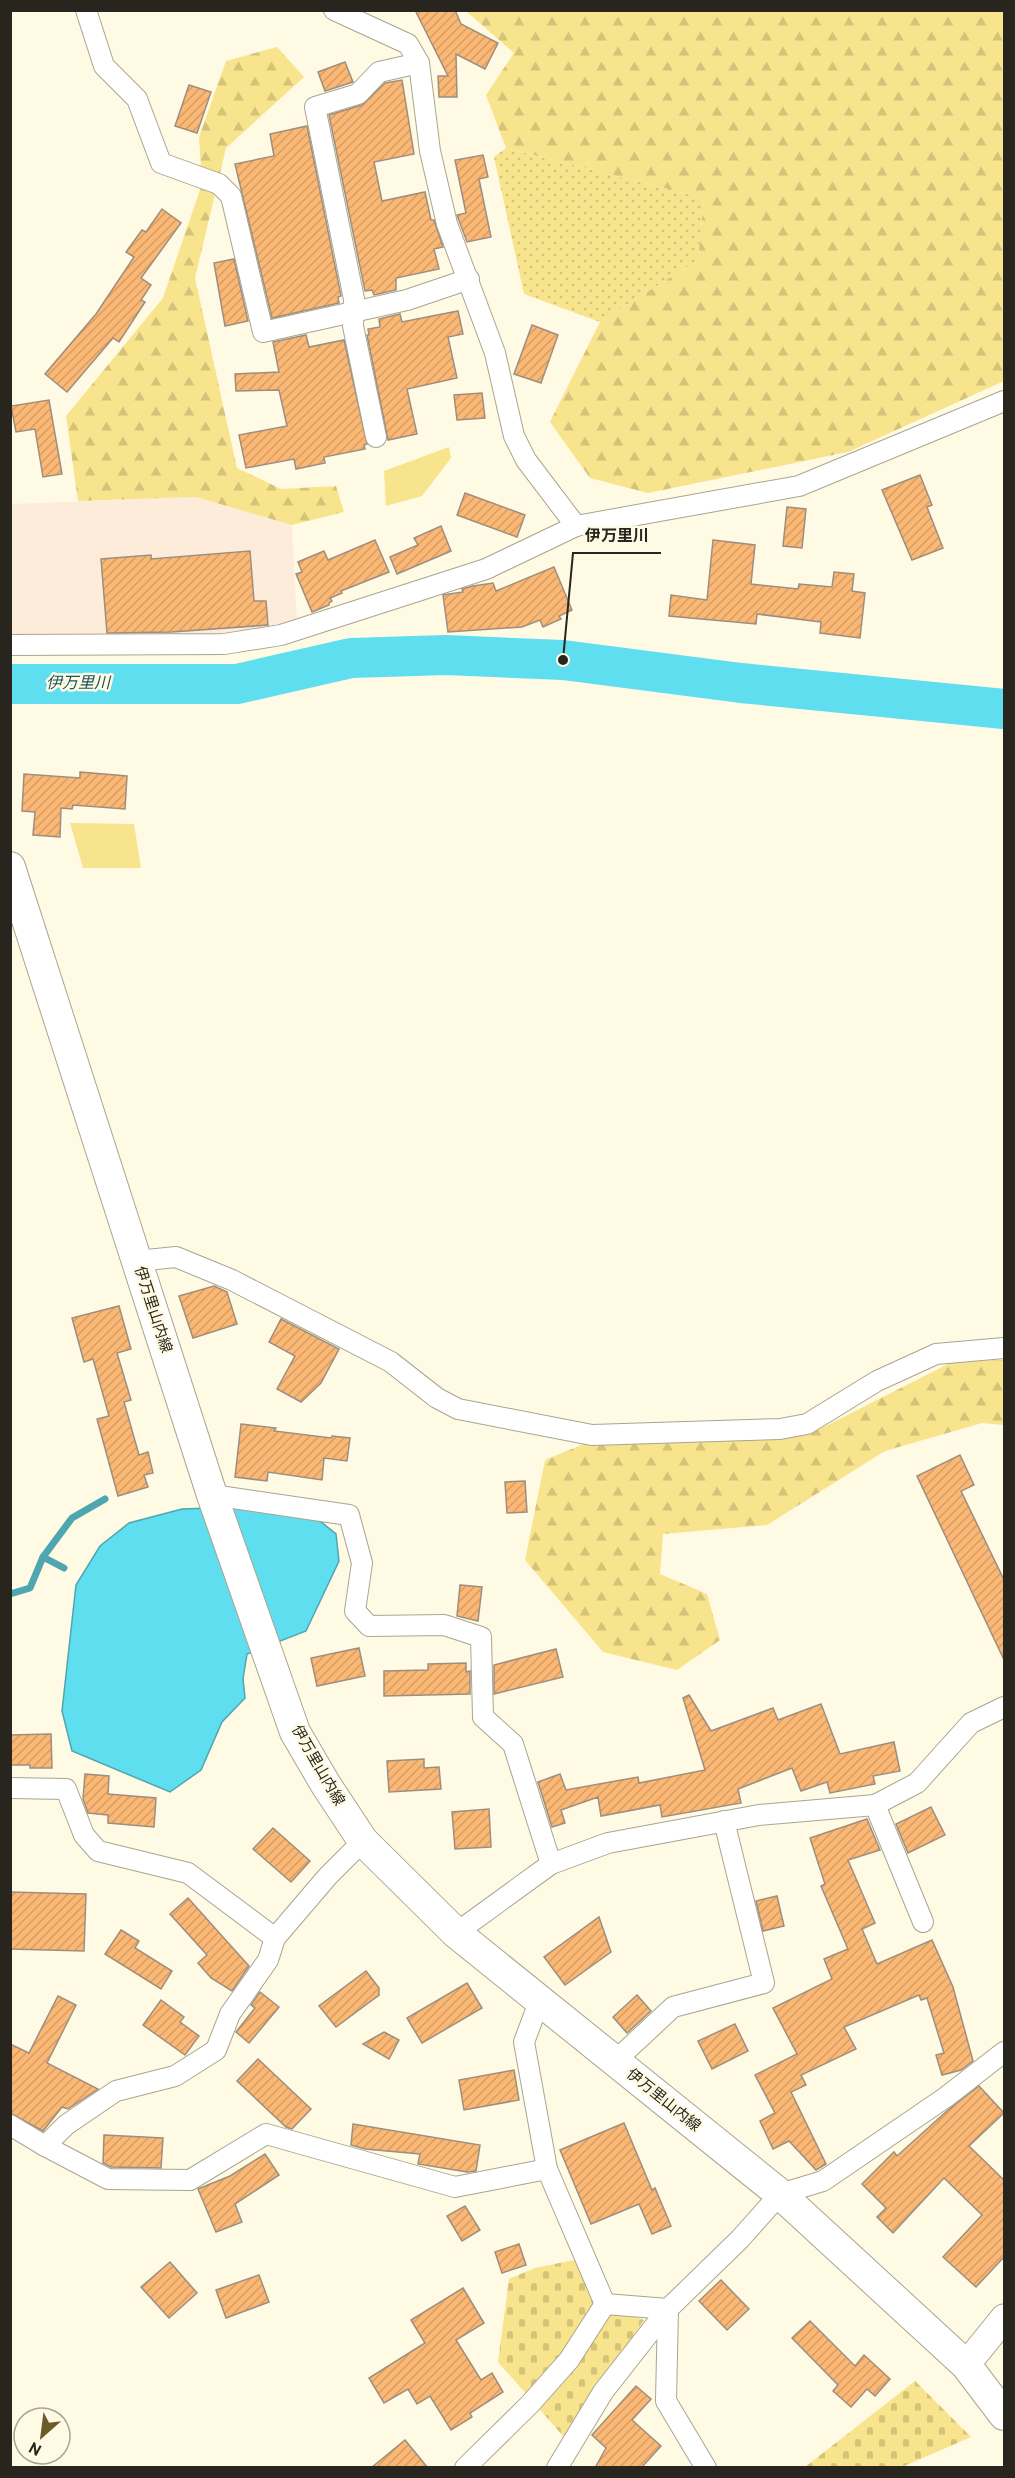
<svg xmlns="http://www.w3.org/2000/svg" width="1015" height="2478" font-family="Overpass,'Noto Sans JP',sans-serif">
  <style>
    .commercial { fill: #feecdb }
    .grass { fill: url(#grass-dots) }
    .forest { fill: url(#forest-firs) }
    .cemetery { fill: url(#cemetery-stones) }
    .garden { fill: #f7e48c }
    .water { fill: #5edeef; stroke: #4ea6b0; stroke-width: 1.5 }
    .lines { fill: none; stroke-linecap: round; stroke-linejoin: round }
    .stream { stroke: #4ea6b0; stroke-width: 7 }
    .river { stroke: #5edeef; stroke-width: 40 }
    .building { fill: url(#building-hatch); stroke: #9e8e7f; stroke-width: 1.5 }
    .street-casing { stroke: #a9a590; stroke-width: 22 }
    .secondary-casing { stroke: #a9a590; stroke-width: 29 }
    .primary-casing { stroke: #a9a590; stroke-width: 32 }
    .street { stroke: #fff; stroke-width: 20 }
    .secondary { stroke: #fff; stroke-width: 27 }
    .primary { stroke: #fff; stroke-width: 30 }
    .labels { text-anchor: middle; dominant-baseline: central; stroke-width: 5; stroke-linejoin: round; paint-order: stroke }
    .street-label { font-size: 15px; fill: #27251d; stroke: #fffae4 }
    .water-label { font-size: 16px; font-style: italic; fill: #1b525a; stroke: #fffae4 }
    .leader { fill: none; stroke: #27251d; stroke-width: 2 }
    .callout-dot { fill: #27251d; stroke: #fffae4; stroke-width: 2 }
    .callout-label { font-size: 16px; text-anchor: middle; font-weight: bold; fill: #27251d; stroke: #fffae4; stroke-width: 5; stroke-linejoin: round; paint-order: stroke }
  </style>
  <defs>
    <pattern id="grass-dots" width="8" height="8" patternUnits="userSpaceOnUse" patternTransform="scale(1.5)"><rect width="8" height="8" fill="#f7e48c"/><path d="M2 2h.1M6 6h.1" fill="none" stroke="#d4c378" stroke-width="1.8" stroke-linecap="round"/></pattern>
    <pattern id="forest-firs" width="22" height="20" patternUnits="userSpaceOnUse" patternTransform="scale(1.5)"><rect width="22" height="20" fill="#f7e48c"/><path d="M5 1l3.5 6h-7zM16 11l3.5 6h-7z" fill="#d4c378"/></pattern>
    <pattern id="cemetery-stones" width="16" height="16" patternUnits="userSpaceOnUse" patternTransform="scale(1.5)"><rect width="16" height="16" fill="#f7e48c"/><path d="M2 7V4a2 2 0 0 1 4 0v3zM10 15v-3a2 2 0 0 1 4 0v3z" fill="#d4c378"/></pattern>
    <pattern id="building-hatch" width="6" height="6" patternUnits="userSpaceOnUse" patternTransform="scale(1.5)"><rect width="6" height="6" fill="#fab874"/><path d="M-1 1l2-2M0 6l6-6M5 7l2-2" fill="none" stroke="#d69e64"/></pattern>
  </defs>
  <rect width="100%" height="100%" fill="#fffae4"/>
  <path class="commercial" d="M196,497l96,28 5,99 -73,12h-213l-1,-132z"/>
  <path class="grass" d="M506,148l198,50 -6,62 -98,62 -76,-28 -30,-137z"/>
  <g class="forest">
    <path d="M466,11h538v370l-156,71 -200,41 -58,-15 -40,-56 50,-100 98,-62 6,-62 -198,-50 -20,-53 28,-42z"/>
    <path d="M277,47l27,30 -78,71 -31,130 42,190 44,21 55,-3 8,26 -52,13 -96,-28 -118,4 -12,-85 97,-118 39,-114 -3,-47 27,-76z"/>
    <path d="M1004,1360v65l-22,-2 -97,28 -118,74 -104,9 -3,40 47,20 13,46 -43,30 -74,-18 -78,-92 20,-100 41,-17 224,-9 144,-73z"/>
  </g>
  <g class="cemetery">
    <path d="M579,2259l16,43 49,18 -80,117 -66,-75 11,-83 26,-11z"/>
    <path d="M915,2381l56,56 -69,30h-97z"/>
  </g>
  <g class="garden">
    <path d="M449,447l2,11 -29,38 -36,10 -2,-35z"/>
    <path d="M70,823l64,1 7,44h-58z"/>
  </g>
  <path class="water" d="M241,1507l79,14 16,13 3,27 -33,70 -59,23 -4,25 2,19 -23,24 -21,48 -31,22 -98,-41 -10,-40 14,-126 24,-39 29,-23 53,-14z"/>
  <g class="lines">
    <g class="stream">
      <path d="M43,1557l21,11"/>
      <path d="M10,1594l20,-6 13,-31 29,-39 33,-19"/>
    </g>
    <path class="river" d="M10,684h227l114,-26 95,-3 117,5 178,23 263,26"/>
  </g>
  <g class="building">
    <path d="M415,10h40l6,14 37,19 -13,26 -29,-15 1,43h-18l-1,-21h10z"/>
    <path d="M345,62l8,20 -28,9 -7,-19z"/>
    <path d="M402,80l12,74 -40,8 8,39 43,-9 6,28h3l9,27 -9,2 5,20 -43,9v12l-22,5 -2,-5 -7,1 -36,-176 33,-10 23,-22z"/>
    <path d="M189,85l22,7 -14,41 -22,-7z"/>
    <path d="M307,126l34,170 -3,1 1,6 -67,15 -37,-154 39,-8 -4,-22z"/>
    <path d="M483,155l5,22 -9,2 12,58 -24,5 -10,-27 9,-2 -11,-53z"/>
    <path d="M162,209l19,14 -40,55 10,7 -10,15 4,2 -26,40 -6,-4 -46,54 -22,-18 51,-60 38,-57 -8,-5 16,-22 4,2z"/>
    <path d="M234,259l14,62 -23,5 -11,-63z"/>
    <path d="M458,311l5,23 -15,3 9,41 -50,11 10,45 -29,6 -21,-105h2l-1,-6 12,-2 -1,-8 21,-5 2,8z"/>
    <path d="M532,325l26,10 -17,48 -27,-9z"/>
    <path d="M306,335l3,12 35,-7 23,104 -3,1 1,4 -41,8 1,6 -29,6 -2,-10 -48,9 -7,-33 48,-9 -8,-36 -43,1 -1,-17 44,-2 -6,-30z"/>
    <path d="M482,393l3,25 -28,2 -3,-25z"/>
    <path d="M49,400l13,74 -19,3 -8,-48 -19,3 -5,-26z"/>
    <path d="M920,475l12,30 -5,2 16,41 -31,12 -30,-70z"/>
    <path d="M465,493l60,22 -8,22 -60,-22z"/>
    <path d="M787,507l19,2 -4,39 -19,-2z"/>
    <path d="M441,526l10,25 -54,23 -7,-17 28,-12 -4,-7z"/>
    <path d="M375,540l14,32 -48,19 1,2 -12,5 2,3 -3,2v2l-17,7 -16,-38 6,-2 -4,-10 26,-11 4,9z"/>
    <path d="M713,540l42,5 -4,39 47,5 1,-5 33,3 2,-15 20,2 -2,17 13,2 -5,45 -40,-5 1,-11 -64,-8 -1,10 -87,-8 2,-21 36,5z"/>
    <path d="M250,551l4,50h12l2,24 -96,7 -65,1 -6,-74 50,-4v4z"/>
    <path d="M554,567l18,43 -13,6 2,3 -18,8 -3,-7 -18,7 -74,5 -5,-37 20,-3 -1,-3 11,-3 20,-3 3,8z"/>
    <path d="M80,772l47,4 -2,33 -52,-4 -1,4 -11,-1 -1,29 -27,-2 2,-23 -13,-1 2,-37 56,4z"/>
    <path d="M214,1286l13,6 10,32 -44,14 -14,-42z"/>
    <path d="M119,1306l12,43 -14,4 14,47 -7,2 15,53 9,-3 5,21 -9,2 4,12 -30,9 -21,-77 12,-3 -16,-57 -9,3 -12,-44z"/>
    <path d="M281,1319l58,30 -18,34 -20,19 -24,-13 18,-33 -26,-14z"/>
    <path d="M241,1424l35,4 -2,3 57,7 1,-2 18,2 -3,23 -23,-3 -2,22 -54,-8 -1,9 -32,-4z"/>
    <path d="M960,1455l14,30 -13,6 44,91v80l-88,-186z"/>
    <path d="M525,1481l2,31 -20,1 -2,-31z"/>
    <path d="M460,1585l22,2 -4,34 -21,-5z"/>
    <path d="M359,1648l6,28 -48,10 -6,-28z"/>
    <path d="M556,1649l7,28 -69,17v-29z"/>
    <path d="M466,1663v9l4,-1v23l-86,2v-25l44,-1v-6z"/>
    <path d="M689,1695l22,36 62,-23 5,12 43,-16 19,50 54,-12 6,29 -27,5 2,8 -45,9 -3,-11 -26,9 -9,-23 -54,21 3,14 -79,14 -2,-12 -59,11 -3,-19 -37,13 4,13 -13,4 -14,-45 22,-8 6,16 72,-13 1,6 66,-13 -22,-72z"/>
    <path d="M51,1734l1,34h-22v-3h-20v-30z"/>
    <path d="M424,1759v9l15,-1 2,22 -52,3 -2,-31z"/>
    <path d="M85,1774l24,2 -1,18 48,4 -2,29 -46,-4v-8l-20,-2 -5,-14z"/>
    <path d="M931,1807l14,28 -37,18 -12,-29z"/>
    <path d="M489,1809l2,38 -36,2 -3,-37z"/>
    <path d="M867,1819l13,31 -32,10 27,63 -13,6 15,35 55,-24 21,47 20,74 -12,9 -19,5 -6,-20 8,-2 -17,-55 -6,2 -2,-5 -75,32 12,22 -55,26 5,10 -15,7 35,72 -10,6 -27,-29 -16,8 -13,-28 15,-8 -20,-38 42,-21 -24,-46 59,-29 -8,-20 24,-10 -27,-63 4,-2 -15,-46z"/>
    <path d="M273,1828l37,33 -19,21 -38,-33z"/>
    <path d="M10,1892l76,2 -2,57 -74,-2z"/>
    <path d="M777,1896l7,30 -21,5 -7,-30z"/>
    <path d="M188,1898l61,68 -17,25 -21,-13 -13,-15 9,-8 -37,-41z"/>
    <path d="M599,1917l12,35 -46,33 -21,-28z"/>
    <path d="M121,1930l18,11 -4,7 37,23 -11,18 -56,-35z"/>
    <path d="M366,1971l13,17v7l-43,32 -17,-21z"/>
    <path d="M467,1983l15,25 -60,35 -15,-25z"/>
    <path d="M260,1992l19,15 -30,36 -13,-11 19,-24 -4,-3z"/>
    <path d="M637,1995l14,16 -24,22 -14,-16z"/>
    <path d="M58,1996l18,9 -29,58 51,26 -30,20 -6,-2 -19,24 -33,-18v-69l19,9z"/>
    <path d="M161,2000l23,17 -4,5 19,14 -14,19 -42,-30z"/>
    <path d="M735,2024l13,27 -36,18 -14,-28z"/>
    <path d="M384,2032l15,8 -10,19 -26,-15z"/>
    <path d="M258,2059l53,50 -19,20 -6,-2 -49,-46z"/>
    <path d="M514,2070l5,30 -55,10 -5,-30z"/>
    <path d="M979,2086l25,27 -35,33 36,35v75l-29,31 -33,-30 39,-42 -38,-37 -51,55 -16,-16 9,-9 -24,-24 32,-32 3,4 51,-46z"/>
    <path d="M624,2123l28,67 3,-2 16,38 -19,8 -13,-30 -48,20 -31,-74z"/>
    <path d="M353,2124l127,21 -4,26 -9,1 -49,-8 2,-10 -55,-5 -14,-4z"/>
    <path d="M104,2135l59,3 -2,30 -50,-1 -8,-4z"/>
    <path d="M265,2154l14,21 -44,29 7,18 -26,10 -18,-43 32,-13z"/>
    <path d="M465,2206l15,24 -18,11 -15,-25z"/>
    <path d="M519,2244l7,21 -24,8 -7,-21z"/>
    <path d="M170,2262l27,31 -28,25 -28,-31z"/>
    <path d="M259,2275l10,27 -43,16 -10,-28z"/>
    <path d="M721,2280l28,29 -22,21 -28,-29z"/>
    <path d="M463,2288l21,35 -28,17 25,40 11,-7 11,19 -33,21 2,4 -21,13 -21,-34 -13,8 -9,-15 -24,14 -15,-25 56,-35 -14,-23z"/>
    <path d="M810,2321l45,45 9,-11 26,24 -15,17 -8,-7 -16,18 -18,-16 5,-6 -46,-47z"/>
    <path d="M636,2386l15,13 -19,21 29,26 -20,22h-46l11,-20 -14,-13z"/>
    <path d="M405,2440l23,28h-57z"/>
  </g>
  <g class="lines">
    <g class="street-casing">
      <g id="street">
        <path d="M86,10l18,56 33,33 24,64 58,21 12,12 32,136 144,-32 62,-21"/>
        <path d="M334,10l74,34 11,19 11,88 17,73 48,129 19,83 12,24 50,66"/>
        <path d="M376,437l-23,-111 1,-27 -39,-192 43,-13 21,-22 40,-9"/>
        <path d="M10,645l214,-1 57,-9 205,-66 90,-43 223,-40 205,-85"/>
        <path d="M137,1261l39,-4 56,23 159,82 46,36 21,11 134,26 188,-6 27,-5 70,-43 59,-27 68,-6"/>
        <path d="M212,1495l137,20 13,48 -7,48 14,15 75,-1 37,12 2,80 30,27 38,120"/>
        <path d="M10,1788l56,1 18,46 14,16 90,22 87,65 53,-62 35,-35"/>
        <path d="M875,1805l48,117"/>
        <path d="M456,1933l95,-69 57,-21 151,-28 116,-10 42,-22 54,-60 33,-16"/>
        <path d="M539,2002l-15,40 23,127 58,135"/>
        <path d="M614,2062l59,-55 91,-24 -40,-162"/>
        <path d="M10,2125l35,21 63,33 82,1 76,-46 189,53 92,-18"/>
        <path d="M45,2146l21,-21 50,-34 59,-15 41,-26 14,-36 38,-54 7,-22"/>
        <path d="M668,2309l-2,92 40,67"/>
        <path d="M465,2468l65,-64 39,-44 36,-56 63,5"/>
        <path d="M557,2468l46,-76 65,-83 72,-70 40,-45 43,-13 123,-84 58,-45"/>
      </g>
    </g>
    <g class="secondary-casing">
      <path id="secondary" d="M966,2365l38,-47"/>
    </g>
    <g class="primary-casing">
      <path id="primary" d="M10,867l202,628 83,237 31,53 37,56 93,92 324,261 186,171 38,50"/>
    </g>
    <use href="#street" class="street"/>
    <use href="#secondary" class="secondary"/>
    <use href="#primary" class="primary"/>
  </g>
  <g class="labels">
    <g class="street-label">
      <text transform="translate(152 1310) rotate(72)">伊万里山内線</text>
      <text transform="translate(317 1766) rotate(60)">伊万里山内線</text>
      <text transform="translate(663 2101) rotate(39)">伊万里山内線</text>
    </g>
    <g class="water-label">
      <text x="78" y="684">伊万里川</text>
    </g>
  </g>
  <path class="leader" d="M563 660L573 553H661"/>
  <circle class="callout-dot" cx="563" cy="660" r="6"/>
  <g class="callout-label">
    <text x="617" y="541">伊万里川</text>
  </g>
  <rect width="1015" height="2478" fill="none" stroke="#27251d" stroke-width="24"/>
  <g transform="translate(42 2436) rotate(208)"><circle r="28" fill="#fffae4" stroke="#a9a594" stroke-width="1.5"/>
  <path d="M0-4.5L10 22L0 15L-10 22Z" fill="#695c29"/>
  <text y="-9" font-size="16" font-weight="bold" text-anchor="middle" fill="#27251d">N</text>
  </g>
</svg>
